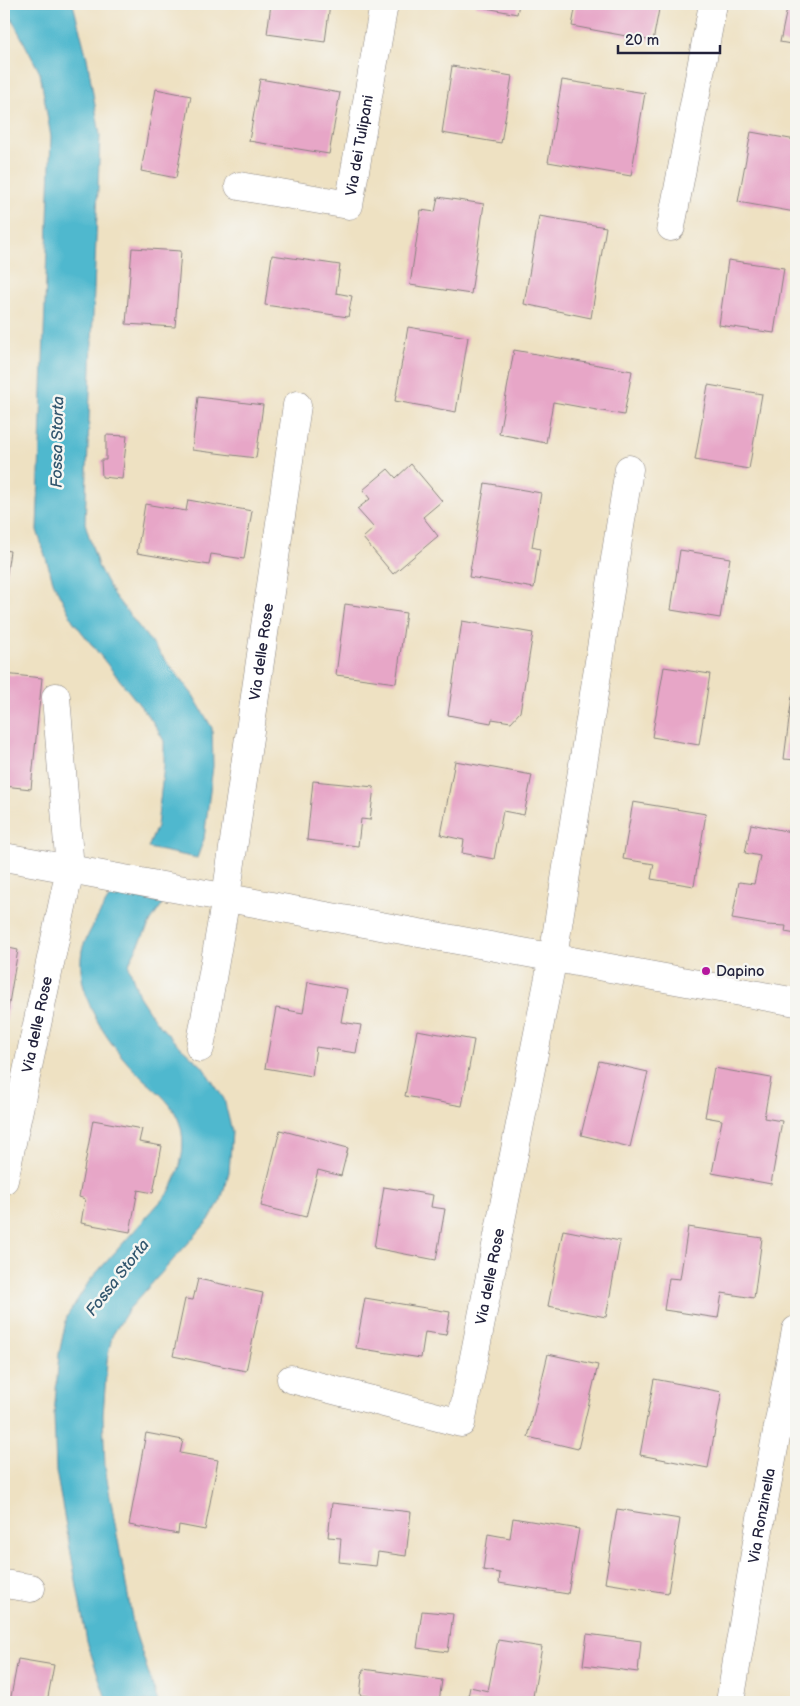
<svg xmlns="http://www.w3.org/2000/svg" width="800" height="1706" font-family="'Balsamiq Sans',sans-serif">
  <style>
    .water { fill: #50b8ce; stroke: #396d84 }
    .building { fill: #e7a6c7 }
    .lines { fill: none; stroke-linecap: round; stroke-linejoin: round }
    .street-casing { stroke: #88827e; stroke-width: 29 }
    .street { stroke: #fff; stroke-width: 28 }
    .poi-dot { fill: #b5179e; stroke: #f6f6f2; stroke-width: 2 }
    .labels { text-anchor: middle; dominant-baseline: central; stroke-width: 5; stroke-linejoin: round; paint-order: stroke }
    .street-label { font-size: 15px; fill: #22223b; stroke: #f6f6f2 }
    .poi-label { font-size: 15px; fill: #22223b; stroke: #f6f6f2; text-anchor: start }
    .water-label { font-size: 16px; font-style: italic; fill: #32566e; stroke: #f6f6f2 }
  </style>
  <rect width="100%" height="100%" fill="#f6f6f2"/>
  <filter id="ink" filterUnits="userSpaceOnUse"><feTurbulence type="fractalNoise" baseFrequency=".02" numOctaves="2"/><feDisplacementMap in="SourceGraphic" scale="10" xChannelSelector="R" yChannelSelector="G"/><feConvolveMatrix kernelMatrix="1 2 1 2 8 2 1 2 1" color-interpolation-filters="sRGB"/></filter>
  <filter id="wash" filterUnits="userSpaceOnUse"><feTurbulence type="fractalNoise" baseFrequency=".0096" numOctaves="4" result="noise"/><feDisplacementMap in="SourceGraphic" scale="20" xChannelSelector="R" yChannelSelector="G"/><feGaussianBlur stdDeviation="1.12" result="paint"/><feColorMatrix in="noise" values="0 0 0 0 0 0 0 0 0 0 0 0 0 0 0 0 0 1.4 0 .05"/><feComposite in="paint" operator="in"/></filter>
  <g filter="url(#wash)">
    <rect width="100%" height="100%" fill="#eee1c2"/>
    <g class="water">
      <path d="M4,4h69l14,54 13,77 -15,388 13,43 15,28 80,101 19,33 1,38 -9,73 -7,19 -49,-10 9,-22 7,-61v-24l-11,-19 -80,-101 -19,-37 -17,-54 14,-393 -11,-64z"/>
      <path d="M113,893l50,10 -12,18 -21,40 -1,6 10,29 15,23 19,21 29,26 22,33 8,33 -3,40 -8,28 -12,20 -80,89 -17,27 -5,25 -4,54 2,53 29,161 24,73h-51l-20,-60 -31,-171 -2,-56 5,-61 8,-38 23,-36 79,-88c12,-21 19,-50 9,-73 -8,-20 -26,-31 -40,-45 -31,-31 -64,-79 -56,-124 2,-10 24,-49 31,-57z"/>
    </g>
    <g id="blocks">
      <g class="building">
        <path d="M271,4h59l-5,38 -58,-8z"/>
        <path d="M476,4h43l-2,10 -41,-8z"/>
        <path d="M576,4h84l-7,37 -81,-15z"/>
        <path d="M788,4h8v41l-16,-3z"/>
        <path d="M452,66l60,10 -11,67 -59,-10z"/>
        <path d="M260,79l80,14 -11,61 -80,-13z"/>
        <path d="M562,80l83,13 -14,83 -83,-14z"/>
        <path d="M156,89l35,7 -15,82 -35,-7z"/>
        <path d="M751,132l45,8 -1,72 -57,-10z"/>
        <path d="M438,197l46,7 -13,90 -61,-9 11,-75 14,2z"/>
        <path d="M539,216l67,11 -15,91 -67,-14z"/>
        <path d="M132,248l49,3 -6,76 -49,-3z"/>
        <path d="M272,255l68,10 -4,28 16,3 -4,21 -83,-12z"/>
        <path d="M728,260l56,8 -10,65 -55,-8z"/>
        <path d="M408,327l60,10 -12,75 -61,-11z"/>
        <path d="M514,350l118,21 -8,44 -71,-13 -7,41 -47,-9z"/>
        <path d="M708,385l54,9 -13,75 -54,-9z"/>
        <path d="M198,397l65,8 -7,53 -64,-8z"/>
        <path d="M106,435l21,1 -5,43 -20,-2 -1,-17h5z"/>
        <path d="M411,464l31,37 -19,16 15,19 -45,38 -30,-36 11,-10 -17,-19 13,-10 -7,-9 25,-21 8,9z"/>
        <path d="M485,483l56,10 -9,54 8,2 -6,39 -65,-11z"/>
        <path d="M188,500l64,11 -8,48 -33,-5 -2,11 -72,-12 8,-49 41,7z"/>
        <path d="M4,550l6,1 -5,35 -1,-1z"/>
        <path d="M680,550l50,8 -10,60 -49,-8z"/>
        <path d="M345,604l61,9 -10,70 -60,-8z"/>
        <path d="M462,621l71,12 -13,79 -9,10 -19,-3 -1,4 -43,-8z"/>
        <path d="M664,667l46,7 -11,71 -47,-8z"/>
        <path d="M4,674l38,4 -11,111 -27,-3z"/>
        <path d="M792,696l4,1v63l-12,-1z"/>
        <path d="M455,761l77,14 -8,40 -21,-4 -9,48 -32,-6 2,-13 -23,-5z"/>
        <path d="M313,781l61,6 -4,33 -9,-1 -3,27 -51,-6z"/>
        <path d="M633,802l73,12 -12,72 -43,-7 3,-15 -31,-5z"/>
        <path d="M794,820h2v114l-11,-2 1,-6 -19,-1 -35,-6 7,-37 15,2 6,-28 -15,-3 6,-29 40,8z"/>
        <path d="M4,947l14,3 -13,77h-1z"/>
        <path d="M308,982l39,7 -6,33 20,3 -5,28 -40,-6 -4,29 -47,-8 11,-60 27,5z"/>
        <path d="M417,1030l57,10 -12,66 -57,-10z"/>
        <path d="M599,1061l49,11 -18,75 -49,-12z"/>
        <path d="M714,1068l57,10 -7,40 18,3 -11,63 -59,-11 10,-53 -17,-3z"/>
        <path d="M93,1120l49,9 -3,13 23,4 -9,47 -15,-3 -8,42 -49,-9 4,-24 -6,-2z"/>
        <path d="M280,1130l68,18 -7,28 -23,-6 -12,47 -45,-11z"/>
        <path d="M384,1187l49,8 -2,12 14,2 -9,51 -62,-12z"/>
        <path d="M688,1227l74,11 -8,60 -32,-5 -4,25 -54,-8 5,-32 11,1z"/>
        <path d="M563,1230l57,11 -14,76 -58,-11z"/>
        <path d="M198,1279l65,14 -17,78 -73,-15 12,-57 8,1z"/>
        <path d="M365,1298l85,14 -4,23 -21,-3 -4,26 -65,-10z"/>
        <path d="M548,1354l50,11 -20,84 -50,-12z"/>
        <path d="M654,1379l68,13 -14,76 -68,-13z"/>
        <path d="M146,1433l37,7 -3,13 38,7 -13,70 -26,-5 -1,9 -49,-9z"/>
        <path d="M332,1503l79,9 -5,44 -28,-4 -2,14 -37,-4 2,-24 -13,-1z"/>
        <path d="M617,1509l63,10 -12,74 -63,-10z"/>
        <path d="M513,1518l66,11 -11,65 -69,-11 1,-10 -17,-3 5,-36 22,4z"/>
        <path d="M422,1611l31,3 -5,38 -31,-4z"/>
        <path d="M587,1634l54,7 -3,31 -55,-7z"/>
        <path d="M498,1640l44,7 -10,55h-65l3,-15 18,4z"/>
        <path d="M18,1659l36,6 -7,37h-37z"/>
        <path d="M363,1669l79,11 -3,22h-25l-54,-7z"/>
      </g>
    </g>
  </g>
  <g filter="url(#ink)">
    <use href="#blocks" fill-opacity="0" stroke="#88827e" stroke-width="1"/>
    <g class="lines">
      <g class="street-casing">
        <g id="street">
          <path id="s1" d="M239,186l110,19 35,-201"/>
          <path d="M671,227l42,-223"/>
          <path d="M4,857l792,145"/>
          <path id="s2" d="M200,1048l26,-151 71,-492"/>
          <path id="s3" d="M4,1180l66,-311 -14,-172"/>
          <path id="s4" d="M291,1379l170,44 92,-466 76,-488"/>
          <path d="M4,1584l27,4"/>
          <path id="s5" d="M730,1702l32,-190 34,-182"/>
        </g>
      </g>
      <use href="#street" class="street"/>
    </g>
  </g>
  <circle class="poi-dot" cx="706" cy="971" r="5"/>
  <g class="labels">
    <g class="street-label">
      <text stroke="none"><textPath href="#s1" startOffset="172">Via dei Tulipani</textPath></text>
      <text stroke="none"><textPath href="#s2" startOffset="401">Via delle Rose</textPath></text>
      <text stroke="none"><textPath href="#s3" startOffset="159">Via delle Rose</textPath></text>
      <text stroke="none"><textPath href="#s4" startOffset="325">Via delle Rose</textPath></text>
      <text stroke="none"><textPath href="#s5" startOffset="189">Via Ronzinella</textPath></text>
    </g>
    <g class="poi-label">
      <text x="716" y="971">Dapino</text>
    </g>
    <g class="water-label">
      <text transform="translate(58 442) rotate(-89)">Fossa Storta</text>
      <text transform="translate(118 1278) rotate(-52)">Fossa Storta</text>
    </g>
  </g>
  <rect width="800" height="1706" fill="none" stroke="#f6f6f2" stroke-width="20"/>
  <path d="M618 45v8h102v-8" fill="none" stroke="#22223b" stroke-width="2.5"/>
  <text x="625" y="45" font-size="15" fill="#22223b" stroke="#f6f6f2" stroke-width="4" paint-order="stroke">20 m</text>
</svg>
